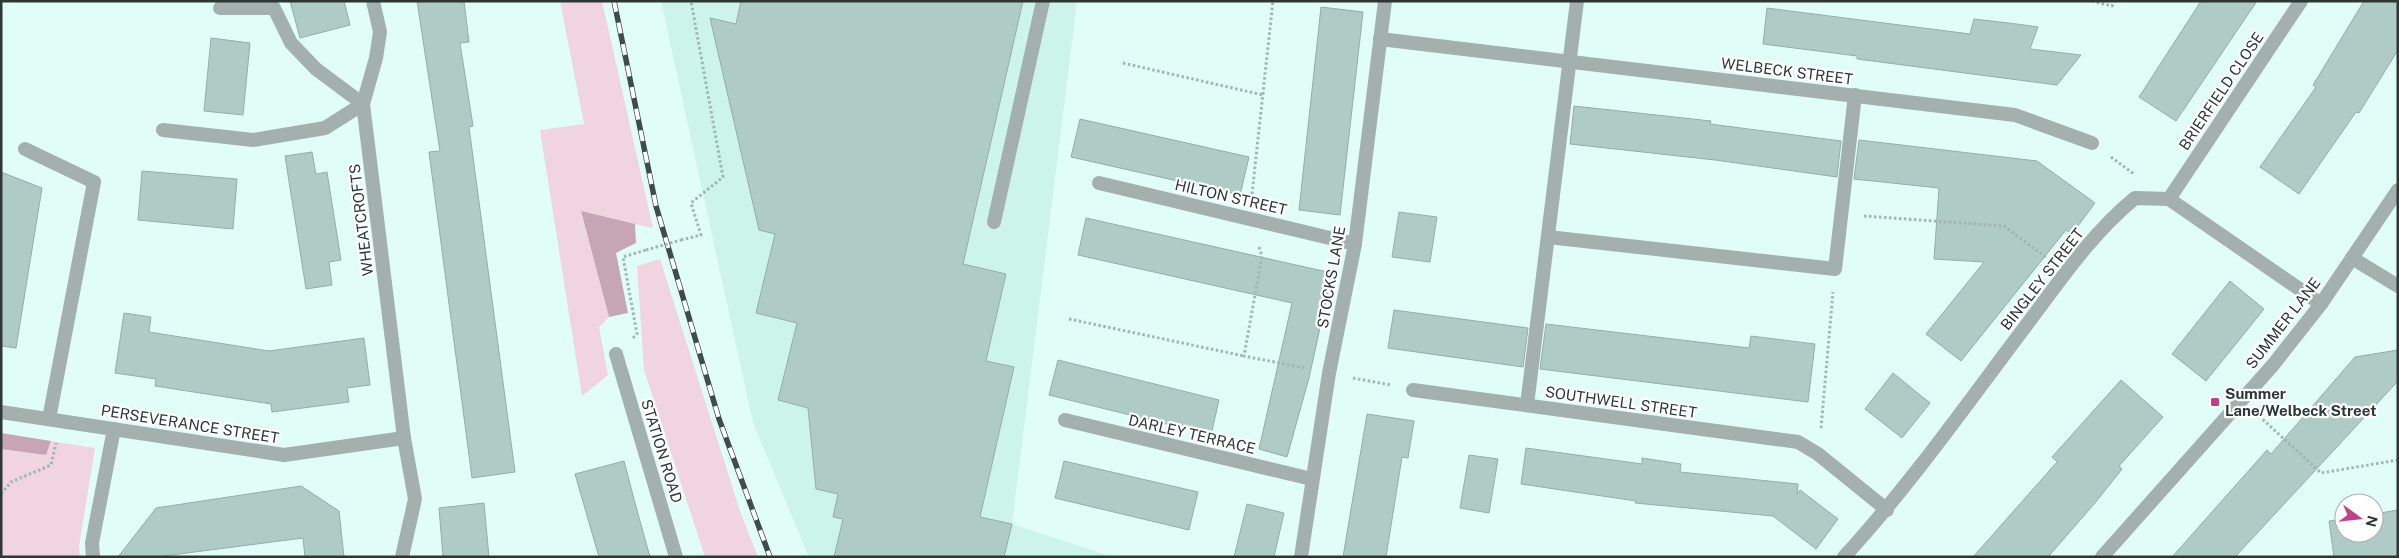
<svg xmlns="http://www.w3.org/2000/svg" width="2399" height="558" font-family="'Public Sans',sans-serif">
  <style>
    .built { fill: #ccf4eb }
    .green { fill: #f0d4e0 }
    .forest { fill: #c6a5b5 }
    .building { fill: #afcbc5; stroke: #92aea7 }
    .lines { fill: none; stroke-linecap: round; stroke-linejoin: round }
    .path { stroke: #a0b7b1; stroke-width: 3; stroke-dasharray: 2.5 2.5; stroke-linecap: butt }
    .service { stroke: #a4b0ad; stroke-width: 14 }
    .minor { stroke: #a4b0ad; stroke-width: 14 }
    .tertiary { stroke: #a4b0ad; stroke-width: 14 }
    .rail-casing { stroke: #3f4c49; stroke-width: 5.5 }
    .rail { stroke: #fff; stroke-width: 4; stroke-dasharray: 11; stroke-linecap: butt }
    .path-bridge { stroke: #a0b7b1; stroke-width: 3; stroke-dasharray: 2.5 2.5; stroke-linecap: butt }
    .poi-dot { fill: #c0408b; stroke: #fff; stroke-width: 2 }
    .labels { text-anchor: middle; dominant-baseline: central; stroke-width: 4.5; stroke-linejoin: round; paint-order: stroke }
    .street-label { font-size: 15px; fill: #2d3835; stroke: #fff }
    .poi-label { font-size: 15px; font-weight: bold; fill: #2d3835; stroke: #fff; text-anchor: start }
  </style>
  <rect width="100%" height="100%" fill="#e0fef7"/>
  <path class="built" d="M661,1h416l-65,523 100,33h-303l-56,-134z"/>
  <g class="green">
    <path d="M560,1h42l51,227 -72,-16 28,105 -10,10 9,48 -26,21 -42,-266 44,-6z"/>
    <path d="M660,259l80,252 18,46h-53l-61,-187 -7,-104z"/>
    <path d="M51,441l44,7 -16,98 1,11h-79v-108l45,6z"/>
  </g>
  <g class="forest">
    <path d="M581,211l54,13 1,19 -20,10 12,60 -19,4z"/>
    <path d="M1,433l50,8 -5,14 -45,-6z"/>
  </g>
  <g class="building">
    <path d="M290,1h54l6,24 -50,13z"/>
    <path d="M417,1h47l5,41 -9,1 13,83 -4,1 46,345 -43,6 -43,-326 11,-1z"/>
    <path d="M741,1h282l-60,263 43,10 -20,87 28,6 -34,150 32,7 -8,33h-170l9,-38 -10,-2 5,-23 -22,-5 -8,-81 -30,-8 19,-77 -41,-10 19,-79 -16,-4 -49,-212 26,6z"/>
    <path d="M2201,1h56l-81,120 -37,-24z"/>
    <path d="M2364,1h34v49l-39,63 -3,-1 -57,82 -39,-27 56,-80 -3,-2z"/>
    <path d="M1321,7l42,5 -23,203 -41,-5z"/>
    <path d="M1767,8l203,26 4,-15 43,5 21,3 -8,22 51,6 -24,30 -200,-26v-3l-94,-12z"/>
    <path d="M211,38l39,5 -7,72 -39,-4z"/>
    <path d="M1574,106l137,15 -1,3 131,17 -4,36 -122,-17 -145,-16z"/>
    <path d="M1080,119l169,38 -9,38 -169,-38z"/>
    <path d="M1859,140l178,21 58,42 -23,31 -6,-4 -105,131 -35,-27 58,-72 -50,-3 5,-71 -85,-9z"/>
    <path d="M312,152l4,22 11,-2 14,88 -12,2 3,23 -26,4 -21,-133z"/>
    <path d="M142,171l95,8 -4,50 -95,-9z"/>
    <path d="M1,172l41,16 -26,160 -15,-2z"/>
    <path d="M1399,212l38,5 -7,45 -38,-5z"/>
    <path d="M1086,218l246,55 -23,105 -22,79 -28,-8 33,-146 -214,-48z"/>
    <path d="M2230,281l34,28 -58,72 -34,-27z"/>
    <path d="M1394,310l134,18 -5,39 -135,-19z"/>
    <path d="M124,313l27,4 -2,15 120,19 95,-13 6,47 -23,3 2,14 -77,10 -1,-8 -116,-18 1,-7 -41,-6z"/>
    <path d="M1546,324l203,24 2,-12 64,8 -7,58 -268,-33z"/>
    <path d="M2398,350v31l-163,176h-63l95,-107 4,4 84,-97z"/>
    <path d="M1058,360l161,40 -8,35 -162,-40z"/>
    <path d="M1893,373l37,30 -28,35 -37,-29z"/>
    <path d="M2121,380l42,37 -44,49 3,3 -27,34 -47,54h-75l84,-95 -5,-5z"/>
    <path d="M1367,414l47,7 -6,37 -6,-1 -16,100h-43z"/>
    <path d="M1526,448l116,16v-6l39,6 -1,8 118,12 -1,10 3,-4 38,29 -22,30 -43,-33 -138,-13 1,-2 -115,-17z"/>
    <path d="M1469,455l29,4 -9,54 -29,-5z"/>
    <path d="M624,461l11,42 15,54h-51l-24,-83z"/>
    <path d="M1064,461l134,31 -9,38 -134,-32z"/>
    <path d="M301,486l38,25 5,46h-39l-2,-19 -147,19h-38l38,-49z"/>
    <path d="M484,503l5,54h-46l-4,-49z"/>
    <path d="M1247,504l37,9 -10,44h-40z"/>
    <path d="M2398,510v47h-64l-5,-36 15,-2v14h30v-19z"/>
  </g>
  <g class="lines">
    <g class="path">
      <path d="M2092,1l20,5 3,-5"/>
      <path d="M1123,63l140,32"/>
      <path d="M2111,157l23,17"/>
      <path d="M1252,194l21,-193"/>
      <path d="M1864,216l140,10 43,32"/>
      <path d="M681,240l20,-5 -10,-32 32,-26 -32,-176"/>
      <path d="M1259,247l3,9 -18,100 61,12"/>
      <path d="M1069,319l175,37"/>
      <path d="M633,338l4,-4 -14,-77 23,-7"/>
      <path d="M1353,378l38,7"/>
      <path d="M2259,416l62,57 77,-13"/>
      <path d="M1821,428l12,-136"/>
      <path d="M1,494l10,-12 40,-17 5,-22"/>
    </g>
    <g class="service">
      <path d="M163,130l90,10 72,-12 38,-24 -47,-35 -25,-26 -17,-35h-54"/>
      <path d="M25,149l69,33 -45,237"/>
      <path d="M994,222l49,-221"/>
      <path d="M1548,237l287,32 20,-174"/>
      <path d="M1527,405l50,-404"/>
    </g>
    <g class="minor">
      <path d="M373,1l7,31 -4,26 -13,46 41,334 11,61 -13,58"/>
      <path d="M1380,39l635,76 77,28"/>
      <path d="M1099,183l256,61"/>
      <path d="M2169,199l132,-198"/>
      <path d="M2352,258l46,28"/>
      <path d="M616,354l60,203"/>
      <path d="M1413,390l385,52 20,12 69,56"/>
      <path d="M1,412l283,43 120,-17"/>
      <path d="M1065,420l247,59"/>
      <path d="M93,557l-1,-14 22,-114"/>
      <path d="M1301,557l28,-184 26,-129 30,-243"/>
      <path d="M1844,557c66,-72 122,-152 181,-230 34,-45 66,-93 110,-129l34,1 152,105"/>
    </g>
    <path class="tertiary" d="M2102,557l171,-192 48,-61 77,-114"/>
    <g class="rail-casing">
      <path id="rail" d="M614,1l42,205 63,213 51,138"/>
    </g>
    <use href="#rail" class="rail"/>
    <path class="path-bridge" d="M646,250l35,-10"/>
  </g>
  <rect class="poi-dot" x="2210" y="397" width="10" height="10" rx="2.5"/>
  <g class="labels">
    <g class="street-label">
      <text transform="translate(1787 71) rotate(7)">WELBECK STREET</text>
      <text transform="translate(2221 91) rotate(-56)">BRIERFIELD CLOSE</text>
      <text transform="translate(1231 197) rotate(13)">HILTON STREET</text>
      <text transform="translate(361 220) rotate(-97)">WHEATCROFTS</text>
      <text transform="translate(1331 277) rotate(-80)">STOCKS LANE</text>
      <text transform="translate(2042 279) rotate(-52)">BINGLEY STREET</text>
      <text transform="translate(2283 323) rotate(-52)">SUMMER LANE</text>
      <text transform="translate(1621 402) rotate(8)">SOUTHWELL STREET</text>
      <text transform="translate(190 424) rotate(9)">PERSEVERANCE STREET</text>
      <text transform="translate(1192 434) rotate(13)">DARLEY TERRACE</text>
      <text transform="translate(662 451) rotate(73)">STATION ROAD</text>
    </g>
    <g class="poi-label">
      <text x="2225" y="393">Summer<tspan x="2225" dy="17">Lane/Welbeck Street</tspan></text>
    </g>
  </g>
  <rect width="2399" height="558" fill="none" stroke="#2d3835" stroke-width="5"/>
  <g transform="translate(2359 518) rotate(105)"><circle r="24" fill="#ffffff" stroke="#abafae"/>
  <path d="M0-4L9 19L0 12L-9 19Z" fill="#c0408b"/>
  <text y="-8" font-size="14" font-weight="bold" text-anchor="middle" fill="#2d3835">N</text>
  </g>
</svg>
